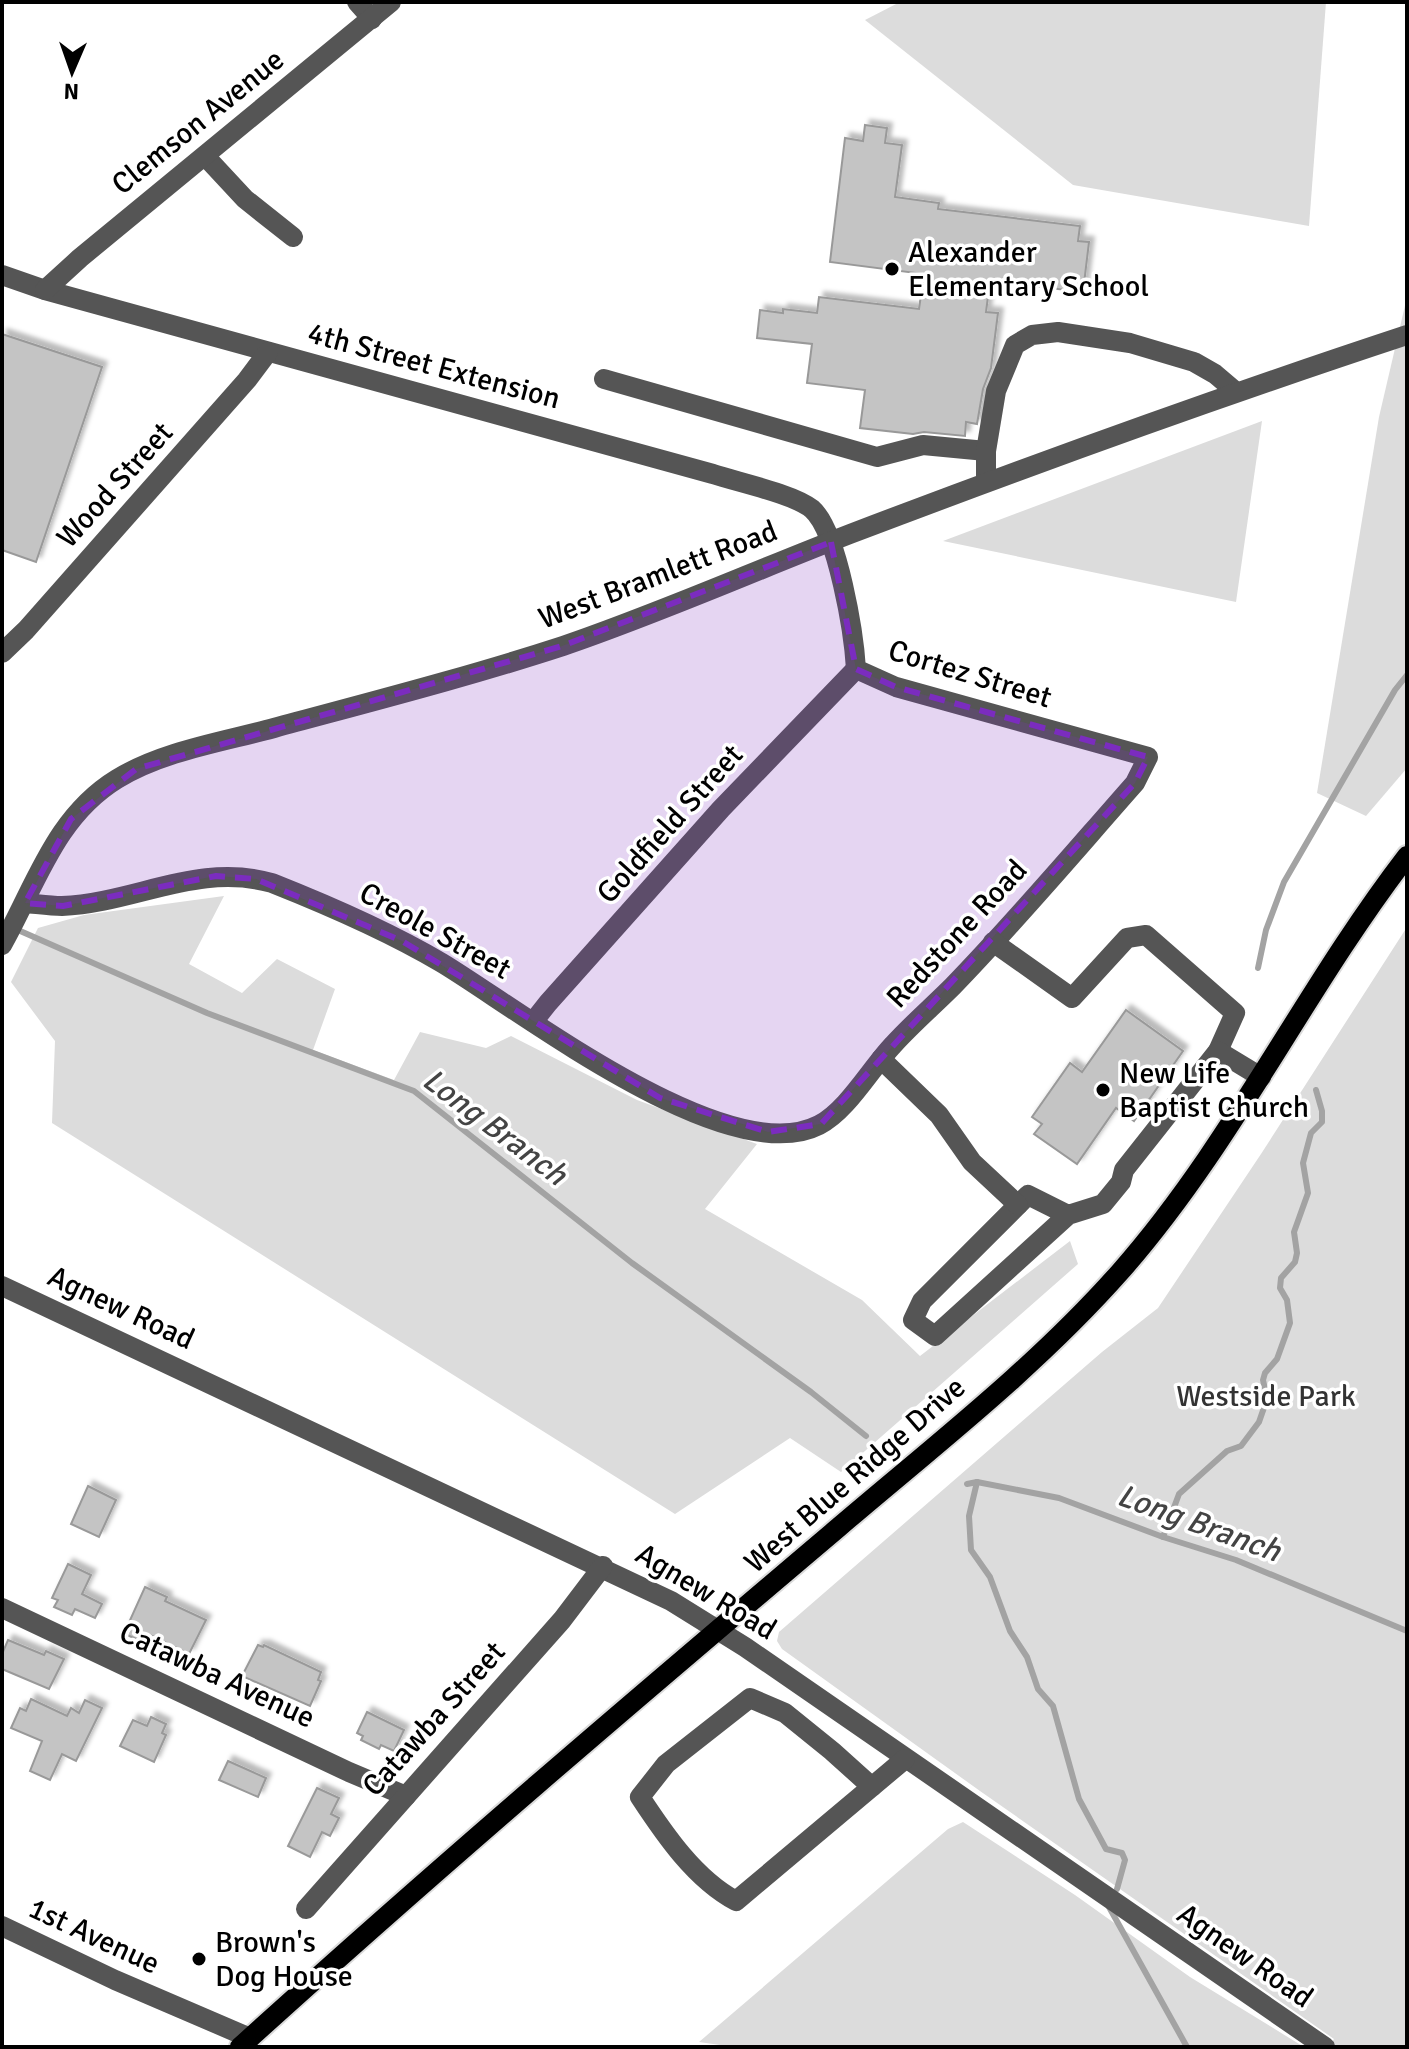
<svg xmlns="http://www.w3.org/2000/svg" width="1409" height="2049" font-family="Signika,sans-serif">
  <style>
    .green { fill: #dcdcdc }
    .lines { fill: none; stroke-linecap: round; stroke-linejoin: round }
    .stream { stroke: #a3a3a3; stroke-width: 6 }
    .building { fill: #c4c4c4; stroke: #999; stroke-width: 2; filter: url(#shadow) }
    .major-casing { stroke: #dbdbdb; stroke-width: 24 }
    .minor { stroke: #555; stroke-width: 20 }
    .major { stroke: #000; stroke-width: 20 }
    .marked { fill: #7b2cbf; fill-opacity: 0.2; stroke: #7b2cbf; stroke-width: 6; stroke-dasharray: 16 10; stroke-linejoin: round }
    .poi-dot { fill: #000; stroke: #fff; stroke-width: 3 }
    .labels { text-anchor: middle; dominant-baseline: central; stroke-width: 7; stroke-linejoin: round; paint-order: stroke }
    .street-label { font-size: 30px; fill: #000; stroke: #fff }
    .poi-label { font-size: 30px; fill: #000; stroke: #fff; text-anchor: start }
    .park-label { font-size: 30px; fill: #333; stroke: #fff }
    .water-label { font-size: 32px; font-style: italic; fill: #444; stroke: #fff }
  </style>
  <defs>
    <filter id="shadow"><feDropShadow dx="5" dy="-5" stdDeviation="2" flood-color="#0004"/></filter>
  </defs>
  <rect width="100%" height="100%" fill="#fff"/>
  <g class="green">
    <path d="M900,2h426l-17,224 -236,-41 -208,-165z"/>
    <path d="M1407,297v471l-41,48 -49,-23 62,-376z"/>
    <path d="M1262,421l-26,181 -293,-61z"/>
    <path d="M224,896l-35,68 53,29 35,-34 58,30 -22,61 81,30 26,-48 66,16 25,-12 126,64 120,44 -52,65 157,91 58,56 150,-115 8,23 -237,208 -51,-34 -115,76 -623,-391 3,-82 -44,-59 27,-54 46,-13z"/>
    <path d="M1407,927v1120h-78l5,-8 -354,-248 -198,-142 -5,-8 2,-9 323,-280 56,-44 103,-154z"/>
    <path d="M963,1822l112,73 115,82 114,70h-570l-35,-5 249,-213z"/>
  </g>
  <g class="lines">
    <g class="stream">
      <path d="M2,923l205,90 207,78 218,172 179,129 55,44"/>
      <path d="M1258,968l8,-38 18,-48 111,-192 12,-15"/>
      <path d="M977,1482l-8,34 2,34 19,27 20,54 17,26 11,32 15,17 26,93 27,50 16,4 3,7 -8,29"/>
      <path d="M967,1484l10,-2 82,16 104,39 73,23 171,71"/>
      <path d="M1163,1537l16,-43 48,-43 14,-5 18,-24 8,-23 -4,-19 2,-7 12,-14 13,-36 -3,-23 -7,-12 1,-10 14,-16 2,-9 -3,-21 14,-39 -5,-30 8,-30 11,-11v-11l-6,-21"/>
      <path d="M1109,1907l78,140"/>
    </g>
  </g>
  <g class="building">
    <path d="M865,125l22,3 -2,15 17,2 -7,52 44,6 -1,6 142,17 -2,15 11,1 -6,50 -93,-11 -4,31 12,1 -7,55 -8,21 -6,35 -11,-2 -1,14 -41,-4 -11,2 -53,-6 5,-38 -58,-7 5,-39 -55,-6 3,-28 23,3v-4l34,4 2,-16 100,12 5,-35 -94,-12 15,-124 18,3z"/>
    <path d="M2,334l100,33 -66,195 -34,-12z"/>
    <path d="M1126,1010l57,41 -49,70 -18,-13 -39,56 -43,-30 8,-10 -10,-7 38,-54 12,9z"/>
    <path d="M88,1486l28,14 -17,37 -28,-13z"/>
    <path d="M68,1564l23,11 -9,19 20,10 -7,14 -20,-9 -3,6 -18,-8 4,-7 -6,-2z"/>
    <path d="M145,1587l22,10 -2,4 41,19 -17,34 -39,-19 -7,7 -16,-7 3,-5 -4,-1z"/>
    <path d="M8,1640l36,15 2,-4 18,8 -15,30 -47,-20v-15z"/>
    <path d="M258,1645l5,2 1,-2 57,27 -3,8 3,1 -11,25 -68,-30z"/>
    <path d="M31,1699l36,17 4,-8 8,5 6,-13 17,8 -26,53 -14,-7 -12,26 -20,-9 12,-30 -31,-13 9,-20 6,3z"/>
    <path d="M367,1712l37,18 -10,21 -13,-6 -2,4 -18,-9 2,-4 -6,-3z"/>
    <path d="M151,1717l15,7 -4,9 4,2 -12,27 -34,-16 13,-26 14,6z"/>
    <path d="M228,1761l38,17 -8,19 -39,-17z"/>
    <path d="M317,1788l22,10 -8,16 8,4 -9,18 -8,-4 -12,25 -22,-11z"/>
  </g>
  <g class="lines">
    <g class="major-casing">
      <path id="major" d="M240,2047c196,-178 397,-349 599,-520 96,-82 197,-160 281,-255 112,-127 184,-282 287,-416"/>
    </g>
    <g class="minor">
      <path d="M357,2l15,17"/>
      <path d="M205,156l40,43 48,38"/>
      <path d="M2,275l43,15 668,184c24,8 81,20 99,35 26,23 42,126 44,160l40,18 252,70 -13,26c-60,68 -119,138 -182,203 -20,20 -41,38 -60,59 -22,23 -46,66 -74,80 -91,47 -299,-115 -377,-162 -54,-32 -112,-57 -170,-80 -74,-21 -137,20 -210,23 -12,0 -25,-2 -37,-3"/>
      <path d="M45,290l35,-32 311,-256"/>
      <path d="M604,379l273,78 46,-12 63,6"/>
      <path d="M986,482v-31l10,-60 19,-46 17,-10 26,-3 72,11 64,19 21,12 20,17"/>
      <path d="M2,653l24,-23 221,-250 21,-28"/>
      <path d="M993,942l79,56 55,-60 19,-3 89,78 -17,38 -94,119 -3,12 -18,22 -35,11 -133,121 -22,-16 9,-19 106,-106 40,20"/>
      <path d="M2,945c34,-60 53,-128 115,-166 46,-28 105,-37 157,-51 96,-26 194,-51 289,-82 97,-33 191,-75 287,-112 184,-70 369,-137 557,-199"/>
      <path d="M533,1022l15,-19 173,-194 135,-140"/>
      <path d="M1218,1051l43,26"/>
      <path d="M881,1059l58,56 33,47 46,43"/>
      <path d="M2,1286l669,315 74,46 580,400"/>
      <path d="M2,1608l347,164 57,24"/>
      <path d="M872,1787l-40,-36 -47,-38 -35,-15 -84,66 -26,33c25,38 55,82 96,104l169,-142"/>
      <path d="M306,1909l256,-289 41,-54"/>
      <path d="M2,1926l113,54 135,58"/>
    </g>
    <use href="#major" class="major"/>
  </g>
  <path class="marked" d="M831,542l25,127 40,18 252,70 -13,26 -314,341 -53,8 -108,-34 -258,-157 -146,-62 -40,-3 -153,30 -38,-3 46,-84 65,-50 426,-123z"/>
  <g class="poi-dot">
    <circle cx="892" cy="269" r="8"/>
    <circle cx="1103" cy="1090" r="8"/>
    <circle cx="199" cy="1959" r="8"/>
  </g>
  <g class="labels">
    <g class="street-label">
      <text transform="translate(198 122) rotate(-39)">Clemson Avenue</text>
      <text transform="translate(434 366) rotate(15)">4th Street Extension</text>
      <text transform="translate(115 485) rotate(-48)">Wood Street</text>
      <text transform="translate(658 575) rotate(-21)">West Bramlett Road</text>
      <text transform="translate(970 674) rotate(17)">Cortez Street</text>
      <text transform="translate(670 824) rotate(-48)">Goldfield Street</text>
      <text transform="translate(435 931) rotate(29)">Creole Street</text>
      <text transform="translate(957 934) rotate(-47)">Redstone Road</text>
      <text transform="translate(121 1308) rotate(25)">Agnew Road</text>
      <text transform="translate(855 1475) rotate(-41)">West Blue Ridge Drive</text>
      <text transform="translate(706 1592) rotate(31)">Agnew Road</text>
      <text transform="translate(217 1675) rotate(25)">Catawba Avenue</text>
      <text transform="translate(434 1719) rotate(-48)">Catawba Street</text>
      <text transform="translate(94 1936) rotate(25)">1st Avenue</text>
      <text transform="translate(1245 1956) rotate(35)">Agnew Road</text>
    </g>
    <g class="poi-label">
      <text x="908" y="252">Alexander<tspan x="908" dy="34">Elementary School</tspan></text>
      <text x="1119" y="1073">New Life<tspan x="1119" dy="34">Baptist Church</tspan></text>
      <text x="215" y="1942">Brown's<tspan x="215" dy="34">Dog House</tspan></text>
    </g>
    <g class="park-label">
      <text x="1266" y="1396">Westside Park</text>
    </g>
    <g class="water-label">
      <text transform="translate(495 1127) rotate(37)">Long Branch</text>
      <text transform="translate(1199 1523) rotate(20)">Long Branch</text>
    </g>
  </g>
  <rect width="1409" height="2049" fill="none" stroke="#000000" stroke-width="8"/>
  <g transform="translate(72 72) rotate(182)" stroke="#ffffff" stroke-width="6" paint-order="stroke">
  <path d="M0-6L14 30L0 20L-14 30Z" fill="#000000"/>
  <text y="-12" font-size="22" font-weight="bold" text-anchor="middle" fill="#000000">N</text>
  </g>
</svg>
